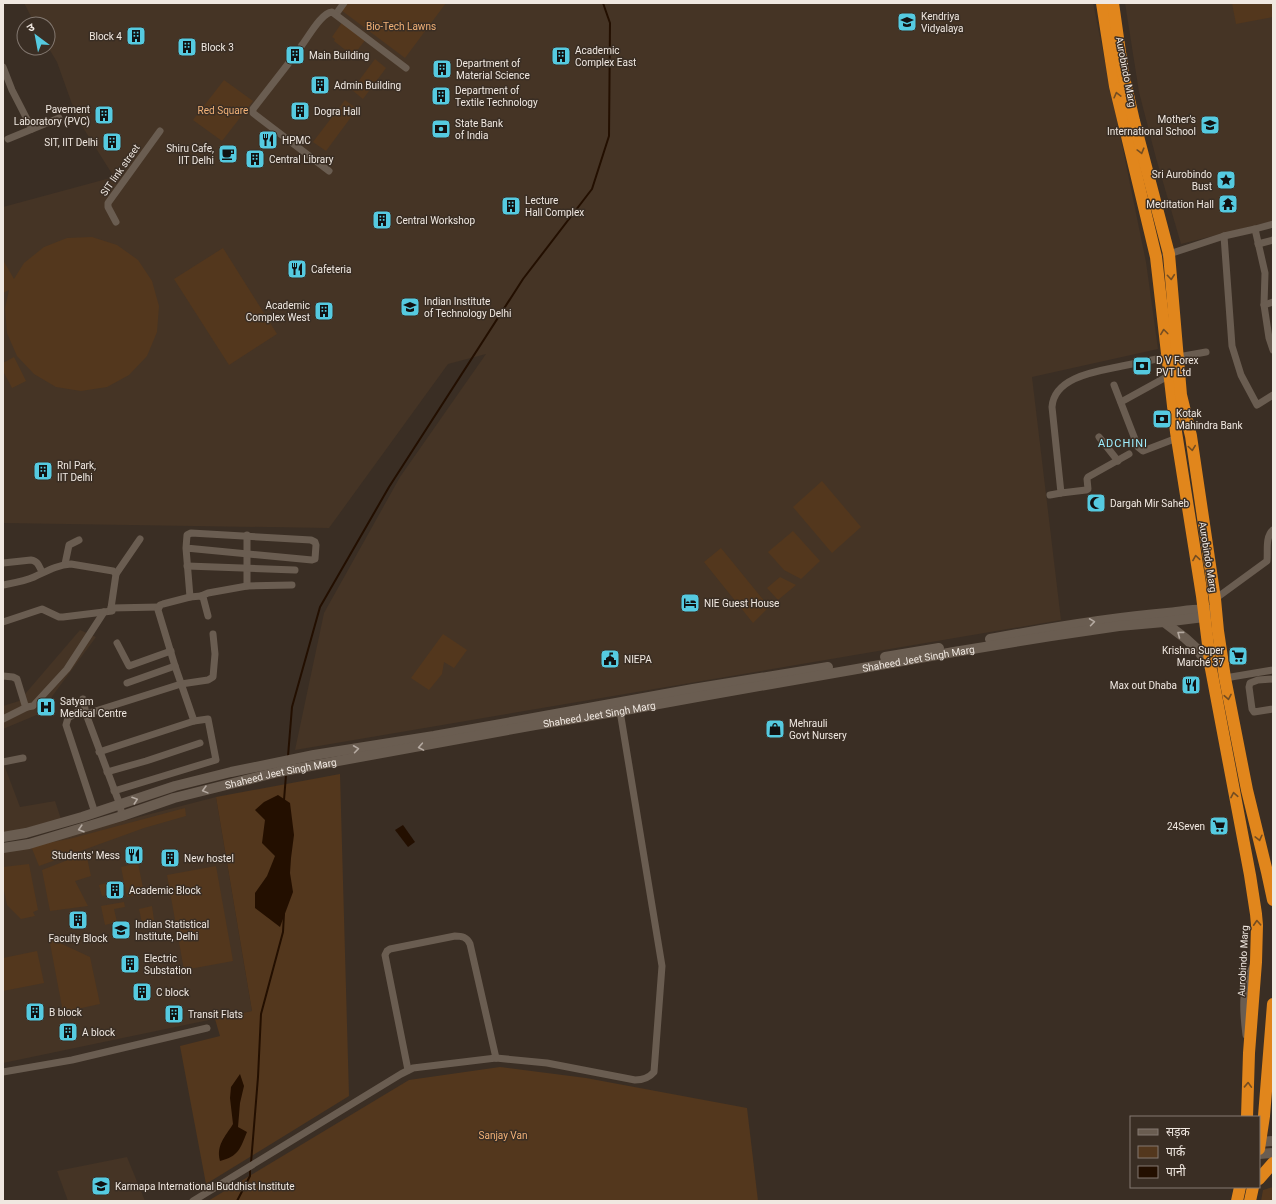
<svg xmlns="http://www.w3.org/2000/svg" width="1276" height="1204" font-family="Roboto,'Noto Sans Devanagari',sans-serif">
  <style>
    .built { fill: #453425 }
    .green { fill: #53371d }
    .water { fill: #230f00 }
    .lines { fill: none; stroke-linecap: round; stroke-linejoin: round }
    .stream { stroke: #230f00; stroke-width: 2 }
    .street-tunnel { stroke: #554a40; stroke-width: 7; stroke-dasharray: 7 3.5; stroke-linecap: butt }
    .street { stroke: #6a5d51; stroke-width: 7 }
    .secondary { stroke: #6a5d51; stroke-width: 10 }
    .highway { stroke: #e1861c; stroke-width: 12 }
    .oneway { stroke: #744d21 }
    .oneway2 { stroke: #b4a9a0 }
    .labels { text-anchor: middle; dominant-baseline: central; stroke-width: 3; stroke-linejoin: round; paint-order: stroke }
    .poi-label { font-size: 10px; fill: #f0e8e1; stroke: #3a2e24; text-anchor: start }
    .park-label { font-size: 10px; fill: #f2b177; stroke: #3a2e24 }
    .street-label { font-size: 10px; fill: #f0e8e1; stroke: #3a2e24 }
    .neighbourhood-label { font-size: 11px; letter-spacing: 1px; fill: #9feefe; stroke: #3a2e24 }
  </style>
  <rect width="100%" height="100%" fill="#3a2e24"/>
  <g class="built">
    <path d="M24,3h1069l53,259 12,87 -126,28 29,243 -766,130 29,-137 76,-136 86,-123 -38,10 -119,164 -326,-5v-316l111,-30 -37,-59 -20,-56 -9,-15v-23h-13z"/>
    <path d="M1125,3h148v218l-92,23 -25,-86 -17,-66z"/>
    <path d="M80,630l16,7 -57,77 -36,15v-23l16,-5z"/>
    <path d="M3,762l17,45 35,-6 6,18 -58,15z"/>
    <path d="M216,797l36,214 -249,52v-214l55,-11z"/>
    <path d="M127,1157l18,44h-77l-11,-30z"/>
  </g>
  <g class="green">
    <path d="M346,3h100l-41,55 -64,-48z"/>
    <path d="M1232,3h41v14l-37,7z"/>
    <path d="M343,21l23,18 -13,17 -19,-15 1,-2 -3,-2z"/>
    <path d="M375,59l11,9 -23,31 -11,-9z"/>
    <path d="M224,80l29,21 -31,40 -29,-21z"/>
    <path d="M345,100l12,9 -31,42 -13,-9z"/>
    <path d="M92,237l25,8 21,15 14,21 7,25 -2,26 -10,24 -18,19 -22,12 -26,4 -25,-4 -22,-13 -17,-18 -10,-23 -2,-25 4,-18 -6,3v-33l11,19 10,-16 20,-16 23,-9z"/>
    <path d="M223,248l54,86 -48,31 -55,-86z"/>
    <path d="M14,357l12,24 -14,7 -9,-17v-8z"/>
    <path d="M822,481l39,46 -29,26 -39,-46z"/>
    <path d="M793,531l27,30 -19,18 -17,-9 -16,-18z"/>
    <path d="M721,548l48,59 -16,16 -49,-61z"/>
    <path d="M780,577l16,8 -18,15 -11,-12z"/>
    <path d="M443,634l24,16 -13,18 -10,-6 -2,12 -13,16 -18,-12z"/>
    <path d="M340,774l9,322 -143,88 -26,-138 40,-10 -5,-17 37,-8 -36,-214z"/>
    <path d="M185,808l1,8 -42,12 -105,38 -8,-20 38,-7z"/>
    <path d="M86,853l5,23 -16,5 13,25 -38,5 -8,-41z"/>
    <path d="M138,863l6,30 -17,4 -6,-30z"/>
    <path d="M29,864l9,46 -5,2 2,4 -14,3 -14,-14 -4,-19v-19z"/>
    <path d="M216,866l17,95 -49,9 -17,-95z"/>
    <path d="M106,883l2,12 -6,1 -3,-11z"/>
    <path d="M124,902l1,5 -11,2 3,13 -12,3 -4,-19z"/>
    <path d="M152,906l2,14 -12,3 -3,-14z"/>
    <path d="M49,938l41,19 10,47 -37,8z"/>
    <path d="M37,951l7,32 -41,8v-33z"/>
    <path d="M500,1067l86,11 161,30 11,93h-550l201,-121z"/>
    <path d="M1273,1187v14h-12l2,-11z"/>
  </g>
  <g class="water">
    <path d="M278,795l12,8 4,32 -3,23 -1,15 3,19 -13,35 -25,-19v-15l12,-17 8,-20 -13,-13 3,-23 -10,-10 9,-8z"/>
    <path d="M403,825l12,17 -7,5 -13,-17z"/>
    <path d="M240,1074l4,12 -4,17 -2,24 9,5c-7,17 -8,24 -27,29 -4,-16 5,-24 13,-37l-3,-26 1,-11z"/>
  </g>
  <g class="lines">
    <g class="stream">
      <path d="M288,756l4,-49 28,-100 69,-120 134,-208 69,-90 17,-53 1,-113 -7,-20"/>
      <path d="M284,800l2,-25"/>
      <path d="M251,1163l7,-86 3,-63 22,-82 1,-18"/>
      <path d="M237,1201l13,-25v-7"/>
    </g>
    <path class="street-tunnel" d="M288,64l14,-19"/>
    <g class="street">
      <path d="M336,14l8,-11"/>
      <path d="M302,45c7,-9 19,-32 30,-33l74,56"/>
      <path d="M288,64l-35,45v4l76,58"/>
      <path d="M3,67l9,23 20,39"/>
      <path d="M8,139l51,-21"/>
      <path d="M116,222l-8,-15v-4l52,-72"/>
      <path d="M1255,229l10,44 -1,32 5,33 4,12"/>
      <path d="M1224,236l8,110 9,29 16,30 16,-10"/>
      <path d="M1258,244l15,-4"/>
      <path d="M1166,255l58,-19 31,-7 18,-5"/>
      <path d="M1264,305l9,-3"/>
      <path d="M1178,357l28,-5"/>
      <path d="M1114,385l24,62 5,4 34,-13"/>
      <path d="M1121,402l49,-27"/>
      <path d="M1099,437l19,24"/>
      <path d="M1129,454l-41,23 -1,2 1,10 -2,1 -25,3 -9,-86c2,-31 47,-36 70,-41 15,-3 30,-6 45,-9"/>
      <path d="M1050,495l11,-2"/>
      <path d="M247,535v51"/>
      <path d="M186,548l126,12 3,-1 1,-14 -1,-3 -4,-2 -120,-7 -4,2 -1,13 4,49"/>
      <path d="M3,563l28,-3c7,1 8,6 11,12"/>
      <path d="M65,564l4,-19 10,-5"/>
      <path d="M187,566l108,4"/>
      <path d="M116,574l24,-35"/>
      <path d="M3,585c10,-2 22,-4 31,-8 13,-6 23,-12 37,-13l42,7 3,3 -5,34 1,3 -49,6h-4l-17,-8 -39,13"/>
      <path d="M201,596l7,-3 39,-7 45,-1"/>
      <path d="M1215,599l52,-38c1,-10 -2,-24 6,-31"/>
      <path d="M111,608l48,-1"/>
      <path d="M117,643l12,23 42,-15"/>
      <path d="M3,676l10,1 4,2 8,26 2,2 6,-1 34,-37 37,-57"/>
      <path d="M1225,678l48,-8"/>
      <path d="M1273,679l-15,1 -8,3 -1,4 3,22 2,3 19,-3"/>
      <path d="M127,683l48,-17"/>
      <path d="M83,699l3,15"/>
      <path d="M86,714l-7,-3 -11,7 -2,7 29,88"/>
      <path d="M3,719l24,-12"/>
      <path d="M194,721l-19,-55 -17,-56 2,-5 3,-1 27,-7 11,-1 2,1 5,19"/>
      <path d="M99,752l95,-31 14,-2 8,41 -102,31"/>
      <path d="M3,762l20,-4"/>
      <path d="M107,772l39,-11 54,-18"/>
      <path d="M122,816l-2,-11 -34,-91 95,-30 27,-4 5,-3 2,-23 -2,-20"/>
      <path d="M1246,1035c-3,-23 -5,-48 7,-69"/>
      <path d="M408,1070l-23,-115 2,-4 3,-2 65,-13c7,0 12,1 15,8l26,114"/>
      <path d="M3,1072l69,-12 135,-32"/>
      <path d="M193,1201l208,-127 12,-6 83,-10 51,5 88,17c8,0 14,-2 19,-8l8,-106 -42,-255"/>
    </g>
    <g class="secondary">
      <path d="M1164,622l21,16 12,11 14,20"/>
      <path d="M990,639c59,-11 118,-21 177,-26 13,-1 31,-5 42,-3"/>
      <path d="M885,657l54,-9"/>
      <path d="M3,837l23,-4 56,-16 93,-31 56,-14 83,-17 120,-19 259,-47 135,-22"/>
      <path id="s1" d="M3,848l26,-4 93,-28 52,-18 104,-26 257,-47 85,-14 77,-14 257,-45 97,-16 68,-10 45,-4 40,-5 7,-3"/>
      <path d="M1259,1142l14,-1"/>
      <path d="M1259,1154l14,-1"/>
    </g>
    <g class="highway">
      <path d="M1102,3l13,83 41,171 20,175 26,164 9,73 39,206 6,39 1,11 -1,37 -7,91 -2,64"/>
      <path d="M1113,3l10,70 11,48 35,133 12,141 10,41 24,163 3,32 7,47 22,112 20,82 6,28"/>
      <path d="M1259,1149l5,-33 9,-112"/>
      <path d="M1259,1179l14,-16"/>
      <path d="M1237,1201l3,-14"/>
      <path d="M1250,1201l3,-14"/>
    </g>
  </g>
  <defs><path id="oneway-chevron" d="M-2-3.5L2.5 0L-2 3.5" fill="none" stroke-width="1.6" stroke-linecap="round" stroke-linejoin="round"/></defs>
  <g class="oneway">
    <use href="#oneway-chevron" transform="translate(1117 95) rotate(-104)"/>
    <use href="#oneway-chevron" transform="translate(1141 151) rotate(75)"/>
    <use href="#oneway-chevron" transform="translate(1171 277) rotate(85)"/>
    <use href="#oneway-chevron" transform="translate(1164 332) rotate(-97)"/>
    <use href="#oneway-chevron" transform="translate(1192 448) rotate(82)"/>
    <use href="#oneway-chevron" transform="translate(1196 558) rotate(-99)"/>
    <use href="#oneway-chevron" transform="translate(1228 697) rotate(79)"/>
    <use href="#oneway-chevron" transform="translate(1234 795) rotate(-101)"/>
    <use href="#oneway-chevron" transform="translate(1259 838) rotate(76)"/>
    <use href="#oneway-chevron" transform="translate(1257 923) rotate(-93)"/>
    <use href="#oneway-chevron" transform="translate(1248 1085) rotate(-88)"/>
  </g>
  <g class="oneway2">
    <use href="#oneway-chevron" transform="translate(1092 622) rotate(-8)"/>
    <use href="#oneway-chevron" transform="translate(1180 634) rotate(-143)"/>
    <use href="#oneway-chevron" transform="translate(421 747) rotate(170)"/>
    <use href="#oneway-chevron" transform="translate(356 749) rotate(-8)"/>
    <use href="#oneway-chevron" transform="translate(205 790) rotate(165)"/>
    <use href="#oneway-chevron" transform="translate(135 800) rotate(-19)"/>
    <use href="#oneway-chevron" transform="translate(81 829) rotate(163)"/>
  </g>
  <defs>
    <g id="school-square" transform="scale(1)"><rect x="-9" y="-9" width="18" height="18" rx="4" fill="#55cae0" stroke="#3a2e24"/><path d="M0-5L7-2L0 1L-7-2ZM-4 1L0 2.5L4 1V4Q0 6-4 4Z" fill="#111"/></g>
    <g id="building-square" transform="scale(1)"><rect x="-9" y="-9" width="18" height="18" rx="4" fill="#55cae0" stroke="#3a2e24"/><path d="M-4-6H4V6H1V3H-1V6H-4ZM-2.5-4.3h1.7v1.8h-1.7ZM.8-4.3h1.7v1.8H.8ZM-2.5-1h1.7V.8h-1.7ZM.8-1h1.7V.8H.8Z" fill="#111"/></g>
    <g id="bank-square" transform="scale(1)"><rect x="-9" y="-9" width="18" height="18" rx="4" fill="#55cae0" stroke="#3a2e24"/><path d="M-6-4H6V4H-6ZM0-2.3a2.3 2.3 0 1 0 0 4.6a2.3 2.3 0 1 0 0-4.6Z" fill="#111"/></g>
    <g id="restaurant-square" transform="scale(1)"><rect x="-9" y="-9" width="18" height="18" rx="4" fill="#55cae0" stroke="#3a2e24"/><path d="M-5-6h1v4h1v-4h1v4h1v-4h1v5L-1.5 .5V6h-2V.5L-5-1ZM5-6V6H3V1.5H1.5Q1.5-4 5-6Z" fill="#111"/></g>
    <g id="cafe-square" transform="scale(1)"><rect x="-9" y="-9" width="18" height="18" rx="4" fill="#55cae0" stroke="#3a2e24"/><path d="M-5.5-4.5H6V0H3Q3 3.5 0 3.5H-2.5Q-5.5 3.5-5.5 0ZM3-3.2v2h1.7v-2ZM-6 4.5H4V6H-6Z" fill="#111"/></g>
    <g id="sight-square" transform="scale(1)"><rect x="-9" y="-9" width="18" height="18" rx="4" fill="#55cae0" stroke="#3a2e24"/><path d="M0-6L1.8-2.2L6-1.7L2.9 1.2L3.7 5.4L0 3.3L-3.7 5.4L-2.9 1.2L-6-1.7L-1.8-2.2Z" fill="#111"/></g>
    <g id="temple-square" transform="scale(1)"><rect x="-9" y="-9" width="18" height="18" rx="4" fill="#55cae0" stroke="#3a2e24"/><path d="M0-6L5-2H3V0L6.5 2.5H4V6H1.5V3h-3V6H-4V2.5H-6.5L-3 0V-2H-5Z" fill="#111"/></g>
    <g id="university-square" transform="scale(1)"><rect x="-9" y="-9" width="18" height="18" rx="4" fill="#55cae0" stroke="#3a2e24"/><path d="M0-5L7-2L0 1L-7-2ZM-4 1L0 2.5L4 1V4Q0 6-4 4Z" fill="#111"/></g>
    <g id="mosque-square" transform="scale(1)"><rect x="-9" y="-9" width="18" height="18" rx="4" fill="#55cae0" stroke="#3a2e24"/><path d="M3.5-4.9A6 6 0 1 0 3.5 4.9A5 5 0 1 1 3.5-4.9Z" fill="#111"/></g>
    <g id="hotel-square" transform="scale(1)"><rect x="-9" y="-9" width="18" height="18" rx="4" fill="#55cae0" stroke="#3a2e24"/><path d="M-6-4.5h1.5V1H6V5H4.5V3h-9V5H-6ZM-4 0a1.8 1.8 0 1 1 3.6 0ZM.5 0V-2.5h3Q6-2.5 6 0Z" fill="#111"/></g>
    <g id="supermarket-square" transform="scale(1)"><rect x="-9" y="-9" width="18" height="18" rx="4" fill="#55cae0" stroke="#3a2e24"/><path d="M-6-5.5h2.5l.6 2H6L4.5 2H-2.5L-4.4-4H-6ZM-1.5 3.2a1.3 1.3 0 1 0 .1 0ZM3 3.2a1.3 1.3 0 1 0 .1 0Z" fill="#111"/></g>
    <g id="civic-square" transform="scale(1)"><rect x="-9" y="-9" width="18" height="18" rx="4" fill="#55cae0" stroke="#3a2e24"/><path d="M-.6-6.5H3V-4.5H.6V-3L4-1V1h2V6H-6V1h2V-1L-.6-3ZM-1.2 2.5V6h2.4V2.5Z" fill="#111"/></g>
    <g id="hospital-square" transform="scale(1)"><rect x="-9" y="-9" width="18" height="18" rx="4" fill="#55cae0" stroke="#3a2e24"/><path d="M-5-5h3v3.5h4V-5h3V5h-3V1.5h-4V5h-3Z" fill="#111"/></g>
    <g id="shop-square" transform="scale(1)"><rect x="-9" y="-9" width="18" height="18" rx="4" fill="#55cae0" stroke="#3a2e24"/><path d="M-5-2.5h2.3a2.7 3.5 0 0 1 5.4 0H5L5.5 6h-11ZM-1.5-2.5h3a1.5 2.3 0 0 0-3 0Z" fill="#111"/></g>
  </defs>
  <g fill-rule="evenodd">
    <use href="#school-square" x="907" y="22"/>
    <use href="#building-square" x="136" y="36"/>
    <use href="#building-square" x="187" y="47"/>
    <use href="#building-square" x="295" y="55"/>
    <use href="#building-square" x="561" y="56"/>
    <use href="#building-square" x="442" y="69"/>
    <use href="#building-square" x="320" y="85"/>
    <use href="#building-square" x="441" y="96"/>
    <use href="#building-square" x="300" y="111"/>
    <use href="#building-square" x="104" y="115"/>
    <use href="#school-square" x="1210" y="125"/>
    <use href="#bank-square" x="441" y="129"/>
    <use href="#restaurant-square" x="268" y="140"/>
    <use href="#building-square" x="112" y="142"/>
    <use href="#cafe-square" x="228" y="154"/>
    <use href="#building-square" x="255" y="159"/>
    <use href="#sight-square" x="1226" y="180"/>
    <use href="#temple-square" x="1228" y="204"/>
    <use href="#building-square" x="511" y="206"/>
    <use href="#building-square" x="382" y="220"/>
    <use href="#restaurant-square" x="297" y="269"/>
    <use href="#university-square" x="410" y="307"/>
    <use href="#building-square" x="324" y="311"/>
    <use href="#bank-square" x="1142" y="366"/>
    <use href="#bank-square" x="1162" y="419"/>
    <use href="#building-square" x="43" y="471"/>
    <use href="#mosque-square" x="1096" y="503"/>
    <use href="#hotel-square" x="690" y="603"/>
    <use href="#supermarket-square" x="1238" y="656"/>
    <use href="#civic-square" x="610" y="659"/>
    <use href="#restaurant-square" x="1191" y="685"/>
    <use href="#hospital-square" x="46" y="707"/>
    <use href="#shop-square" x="775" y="729"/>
    <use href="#supermarket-square" x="1219" y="826"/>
    <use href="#restaurant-square" x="134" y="855"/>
    <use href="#building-square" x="170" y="858"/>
    <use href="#building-square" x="115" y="890"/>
    <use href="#building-square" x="78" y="920"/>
    <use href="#university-square" x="121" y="930"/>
    <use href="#building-square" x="130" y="964"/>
    <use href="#building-square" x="142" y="992"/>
    <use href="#building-square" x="35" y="1012"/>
    <use href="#building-square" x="174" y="1014"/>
    <use href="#building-square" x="68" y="1032"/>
    <use href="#university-square" x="101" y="1186"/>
  </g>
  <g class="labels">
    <g class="poi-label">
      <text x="921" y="16">Kendriya<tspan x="921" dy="12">Vidyalaya</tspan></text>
      <text x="122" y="36" text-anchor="end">Block 4</text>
      <text x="201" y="47">Block 3</text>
      <text x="575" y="50">Academic<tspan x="575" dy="12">Complex East</tspan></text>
      <text x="309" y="55">Main Building</text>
      <text x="456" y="63">Department of<tspan x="456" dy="12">Material Science</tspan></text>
      <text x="334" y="85">Admin Building</text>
      <text x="455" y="90">Department of<tspan x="455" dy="12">Textile Technology</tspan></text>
      <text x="90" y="109" text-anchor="end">Pavement<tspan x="90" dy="12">Laboratory (PVC)</tspan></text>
      <text x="314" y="111">Dogra Hall</text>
      <text x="1196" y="119" text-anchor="end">Mother's<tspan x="1196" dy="12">International School</tspan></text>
      <text x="455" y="123">State Bank<tspan x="455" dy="12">of India</tspan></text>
      <text x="282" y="140">HPMC</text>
      <text x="98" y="142" text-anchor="end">SIT, IIT Delhi</text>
      <text x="214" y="148" text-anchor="end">Shiru Cafe,<tspan x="214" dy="12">IIT Delhi</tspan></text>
      <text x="269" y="159">Central Library</text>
      <text x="1212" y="174" text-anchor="end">Sri Aurobindo<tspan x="1212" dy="12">Bust</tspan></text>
      <text x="525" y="200">Lecture<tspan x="525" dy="12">Hall Complex</tspan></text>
      <text x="1214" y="204" text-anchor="end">Meditation Hall</text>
      <text x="396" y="220">Central Workshop</text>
      <text x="311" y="269">Cafeteria</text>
      <text x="424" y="301">Indian Institute<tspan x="424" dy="12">of Technology Delhi</tspan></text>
      <text x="310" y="305" text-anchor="end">Academic<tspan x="310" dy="12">Complex West</tspan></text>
      <text x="1156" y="360">D V Forex<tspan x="1156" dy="12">PVT Ltd</tspan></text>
      <text x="1176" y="413">Kotak<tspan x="1176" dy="12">Mahindra Bank</tspan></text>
      <text x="57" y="465">RnI Park,<tspan x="57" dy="12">IIT Delhi</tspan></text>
      <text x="1110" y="503">Dargah Mir Saheb</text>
      <text x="704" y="603">NIE Guest House</text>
      <text x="1224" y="650" text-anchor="end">Krishna Super<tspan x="1224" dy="12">Marché 37</tspan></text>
      <text x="624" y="659">NIEPA</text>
      <text x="1177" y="685" text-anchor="end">Max out Dhaba</text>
      <text x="60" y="701">Satyam<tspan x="60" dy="12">Medical Centre</tspan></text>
      <text x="789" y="723">Mehrauli<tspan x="789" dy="12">Govt Nursery</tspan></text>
      <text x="1205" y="826" text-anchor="end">24Seven</text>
      <text x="120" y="855" text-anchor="end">Students' Mess</text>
      <text x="184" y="858">New hostel</text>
      <text x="129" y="890">Academic Block</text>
      <text x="135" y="924">Indian Statistical<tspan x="135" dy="12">Institute, Delhi</tspan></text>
      <text x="78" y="938" text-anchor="middle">Faculty Block</text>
      <text x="144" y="958">Electric<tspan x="144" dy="12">Substation</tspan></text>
      <text x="156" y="992">C block</text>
      <text x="49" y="1012">B block</text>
      <text x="188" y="1014">Transit Flats</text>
      <text x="82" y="1032">A block</text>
      <text x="115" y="1186">Karmapa International Buddhist Institute</text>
    </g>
    <g class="park-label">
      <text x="401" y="26">Bio-Tech Lawns</text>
      <text x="223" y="110">Red Square</text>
      <text x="503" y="1135">Sanjay Van</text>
    </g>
    <g class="street-label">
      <text transform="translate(1126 72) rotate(79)">Aurobindo Marg</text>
      <text transform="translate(120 170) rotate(-55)">SIT link street</text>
      <text transform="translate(1208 557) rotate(81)">Aurobindo Marg</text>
      <text stroke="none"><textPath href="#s1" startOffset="936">Shaheed Jeet Singh Marg</textPath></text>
      <text stroke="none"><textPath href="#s1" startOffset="612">Shaheed Jeet Singh Marg</textPath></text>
      <text stroke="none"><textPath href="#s1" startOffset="288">Shaheed Jeet Singh Marg</textPath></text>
      <text transform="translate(1243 961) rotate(-87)">Aurobindo Marg</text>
    </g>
    <g class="neighbourhood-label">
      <text x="1123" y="443">ADCHINI</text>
    </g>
  </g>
  <rect width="1276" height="1204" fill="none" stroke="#f0e8e1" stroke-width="8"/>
  <rect x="1130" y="1116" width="130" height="72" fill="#3a2e24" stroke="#837870"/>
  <rect x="1138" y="1129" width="20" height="6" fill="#6a5d51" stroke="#837870"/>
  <text x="1166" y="1136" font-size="12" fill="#f0e8e1">सड़क</text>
  <rect x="1138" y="1146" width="20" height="12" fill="#53371d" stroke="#837870"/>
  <text x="1166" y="1156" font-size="12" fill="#f0e8e1">पार्क</text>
  <rect x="1138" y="1166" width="20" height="12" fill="#230f00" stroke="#837870"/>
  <text x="1166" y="1176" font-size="12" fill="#f0e8e1">पानी</text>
  <g transform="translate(36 36) rotate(328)"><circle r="19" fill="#3a2e24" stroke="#837870"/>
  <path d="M0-3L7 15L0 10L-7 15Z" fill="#55cae0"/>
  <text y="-6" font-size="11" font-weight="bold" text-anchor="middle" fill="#f0e8e1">उ</text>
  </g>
</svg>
